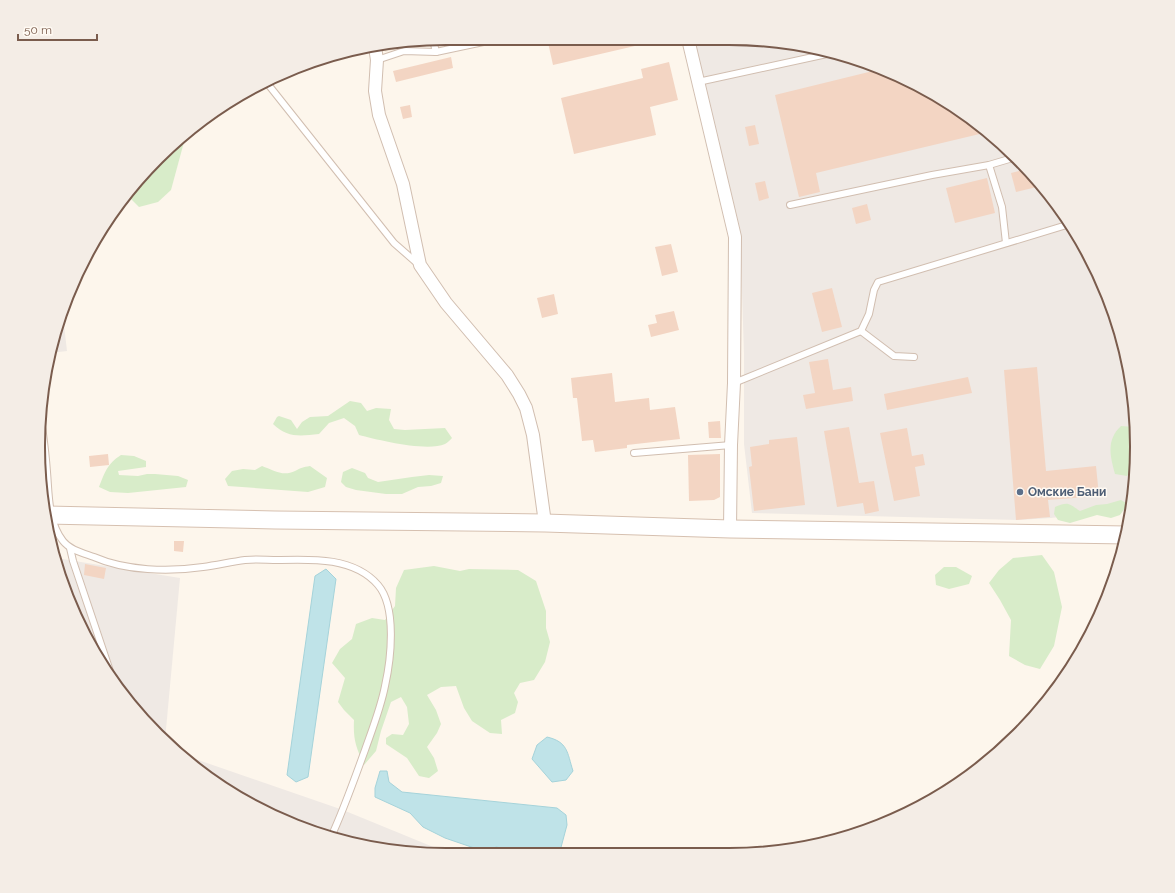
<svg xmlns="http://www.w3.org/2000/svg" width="1175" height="893" font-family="Raleway,sans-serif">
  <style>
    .residential { fill: #f5e8da }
    .industrial { fill: #efe9e4 }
    .green { fill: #d8ecc9 }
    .water { fill: #bfe3e8; stroke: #a5d3da }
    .building { fill: #f3d5c3 }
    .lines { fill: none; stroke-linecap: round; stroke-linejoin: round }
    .lane-casing { stroke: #d1beb0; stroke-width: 8 }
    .street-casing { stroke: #d1beb0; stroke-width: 14 }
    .secondary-casing { stroke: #d6c0b0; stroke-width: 19 }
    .lane { stroke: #fff; stroke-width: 6 }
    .street { stroke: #fff; stroke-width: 12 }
    .secondary { stroke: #fff; stroke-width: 17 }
    .service-dot { fill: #5c6f8a; stroke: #fffaf3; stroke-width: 1.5 }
    .labels { text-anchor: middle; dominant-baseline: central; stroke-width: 3; stroke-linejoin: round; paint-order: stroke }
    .service-label { font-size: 12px; font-weight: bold; fill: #4e5e75; stroke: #fffaf3; text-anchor: start }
    .rim { fill: none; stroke: #7a5c4d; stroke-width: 2 }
  </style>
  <rect width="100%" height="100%" fill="#fdf6ec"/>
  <path class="residential" d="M436,39l-51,13 -2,-6z"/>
  <g class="industrial">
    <path d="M694,39h61l79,13 75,28 68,42 41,36 50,61 38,71 23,77 8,79 -6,65h-23l-57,7 -33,2 -266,-7 -8,-69v-90l-4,-124z"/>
    <path d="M63,316l4,35 -16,2z"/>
    <path d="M56,558l124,20 -15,162 -58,-66 -47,-96z"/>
    <path d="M175,752l168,58 100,41h-50l-78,-18 -73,-33z"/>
  </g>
  <g class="green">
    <path d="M182,139l2,3 -13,48 -13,12 -19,5 -9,-9 -1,-6 28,-34z"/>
    <path d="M350,401l11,2 6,8 9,-3 15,1 -2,11 5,9 11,1 40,-2 7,10c-2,2 -5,5 -7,6 -18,8 -67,-4 -86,-9l-4,-9 -11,-8 -15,5 -10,11c-19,2 -32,4 -46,-10l4,-7 2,-1 12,4 6,9 5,-7 8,-5 18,-1z"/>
    <path d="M1121,426l13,1 1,37 -8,12 -12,-2c-5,-18 -9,-34 6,-48z"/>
    <path d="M121,455l13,1 12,5v6l-28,4 1,4 19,1 9,-2h8l23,2 10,4 -2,7 -58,6 -18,-1 -11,-5c6,-15 8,-23 22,-32z"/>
    <path d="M262,466c11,4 21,11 33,5 6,-3 8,-4 15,-5l17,12 -2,9 -17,5 -80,-6 -3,-7 7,-8 11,-2 12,1z"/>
    <path d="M352,468l13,5 3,5 10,4 34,-5 17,-2 14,1 -2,7 -10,3 -13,1 -16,7h-16l-30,-4 -10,-3 -5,-5 2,-10z"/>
    <path d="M1121,500l5,3 -1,5 -5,7 -9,3 -14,-3 -27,8 -12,-3 -4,-6 1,-7c14,-6 14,-3 25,4l16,-6 11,-1z"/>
    <path d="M1042,555l12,17 8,35 -8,39 -14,23 -15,-4 -16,-9 2,-36 -11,-20 -11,-17 10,-13 14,-12z"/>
    <path d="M434,566l26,5 9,-2 49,1 18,11 10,30v17l4,14 -5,20 -11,18 -14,3 -6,10 4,9 -3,11 -14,7 1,14 -12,-1 -18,-12 -8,-13 -8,-22 -15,1 -14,8 9,15 5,14 -4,9 -10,14 7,11 4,13 -9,7 -10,-2 -12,-18 -21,-14v-6l6,-4 11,1 6,-11 -2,-17 -6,-10 -10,5 -10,29 -5,20 -12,14c-8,-18 -11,-25 -10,-45l-10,-10 -6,-8 7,-24 -13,-15 8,-14 12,-10 4,-15 16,-6 13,2 10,-14 1,-18 8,-18z"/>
    <path d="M944,567h12l16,9 -3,8 -20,5 -13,-4 -1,-10z"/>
  </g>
  <g class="water">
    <path d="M326,569l10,10 -28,198 -12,5 -9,-7 28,-199z"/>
    <path d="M547,737c21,5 20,15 26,34l-7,9 -14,2 -20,-23 5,-14z"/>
    <path d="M380,771h7l2,11 13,10 155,16 9,7 1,10 -7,26h-43l-21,-4 -6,4h-7l-38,-13 -22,-11 -13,-14 -35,-16v-9z"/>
  </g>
  <g class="building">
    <path d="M547,38l105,1v3l-99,23z"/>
    <path d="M451,57l2,11 -57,14 -3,-11z"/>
    <path d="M669,62l9,38 -28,7 6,28 -82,19 -13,-56 82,-20 -2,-9z"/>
    <path d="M881,69l28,11 68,42 11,10 -172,41 4,19 -21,5 -24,-102z"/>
    <path d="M410,105l2,12 -9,2 -3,-12z"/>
    <path d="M755,125l4,19 -10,2 -4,-19z"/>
    <path d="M1027,169l14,17 -25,6 -5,-19z"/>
    <path d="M987,178l8,35 -40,10 -9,-35z"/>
    <path d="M765,181l4,17 -10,3 -4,-18z"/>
    <path d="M867,204l4,16 -15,4 -4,-16z"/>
    <path d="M671,244l7,28 -16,4 -7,-29z"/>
    <path d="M832,288l10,39 -20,5 -10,-39z"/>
    <path d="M554,294l4,20 -16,4 -5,-20z"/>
    <path d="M674,311l5,19 -28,7 -3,-12 9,-2 -2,-8z"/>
    <path d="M828,359l5,31 18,-3 2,14 -47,8 -3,-14 12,-2 -6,-31z"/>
    <path d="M1037,367l9,104 50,-5 3,30 -51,4 2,17 -34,3 -12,-150z"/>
    <path d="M612,373l3,29 34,-4 1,12 25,-3 5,32 -53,6v3l-32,4 -2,-12 -11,1 -5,-43h-4l-2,-20z"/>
    <path d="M968,377l4,16 -85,17 -3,-16z"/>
    <path d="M720,421l1,17h-12l-1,-16z"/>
    <path d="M849,427l10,56 15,-2 5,30 -14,3 -2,-11 -26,4 -13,-76z"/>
    <path d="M907,428l5,28 11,-2 2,11 -10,2 5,29 -26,5 -14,-68z"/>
    <path d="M797,437l8,68 -51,6 -5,-44 3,-1 -2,-19 19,-3v-4z"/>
    <path d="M108,454l1,11 -19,2 -1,-11z"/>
    <path d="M720,454v43l-6,3 -25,1 -1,-46z"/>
    <path d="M174,541h10l-1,11 -9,-1z"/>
    <path d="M85,564l21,4 -2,11 -20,-4z"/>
  </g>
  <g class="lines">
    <g class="lane-casing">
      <g id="lane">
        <path d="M433,40l3,12"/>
        <path d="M377,60l27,-9 32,1 52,-11 -1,-3"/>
        <path d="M698,82l138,-30"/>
        <path d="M267,83l127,160 24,21"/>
        <path d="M989,165l13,42 4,36"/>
        <path d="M790,205l142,-30 57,-10 27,-8"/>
        <path d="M861,331l33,25 20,1"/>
        <path d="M734,383l127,-52 8,-17 5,-24 4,-8 192,-58"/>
        <path d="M42,426c2,15 4,31 5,46 2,23 1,50 16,69 7,9 20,12 31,16 32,14 75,15 109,10 14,-2 28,-5 42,-7 11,-1 22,0 33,0 33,-1 76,-3 100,25 19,22 13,74 7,101 -4,21 -13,44 -20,64 -11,30 -21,59 -34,87"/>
        <path d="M634,453l97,-8"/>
        <path d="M70,548l3,13 40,119"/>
      </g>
    </g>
    <g class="street-casing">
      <g id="street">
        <path d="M688,39l47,198 -1,146 -3,62 -1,84"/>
        <path d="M375,47l2,13 -2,31 4,24 24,69 17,81 26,38 61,72 12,19 7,14 7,27 12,88"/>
      </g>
    </g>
    <g class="secondary-casing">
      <path id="secondary" d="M47,515l228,5 270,3 185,6 397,6"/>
    </g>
    <use href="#lane" class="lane"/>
    <use href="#street" class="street"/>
    <use href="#secondary" class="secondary"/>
  </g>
  <circle class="service-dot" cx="1020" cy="492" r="4"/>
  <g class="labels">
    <g class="service-label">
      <text x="1028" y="492">Омские Бани</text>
    </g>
  </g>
  <path d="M0 0H1175V893H0ZM446 45H729A401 401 0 0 1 1130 446V447A401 401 0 0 1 729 848H446A401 401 0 0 1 45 447V446A401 401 0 0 1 446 45Z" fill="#f4ede6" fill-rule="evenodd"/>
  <path class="rim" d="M446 45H729A401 401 0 0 1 1130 446V447A401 401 0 0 1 729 848H446A401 401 0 0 1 45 447V446A401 401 0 0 1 446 45Z"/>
  <path d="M18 34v6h79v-6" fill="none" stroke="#7a5c4d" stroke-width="2"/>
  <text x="24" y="34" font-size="12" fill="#7a5c4d" stroke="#fffaf3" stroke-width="3" paint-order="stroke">50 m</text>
</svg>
